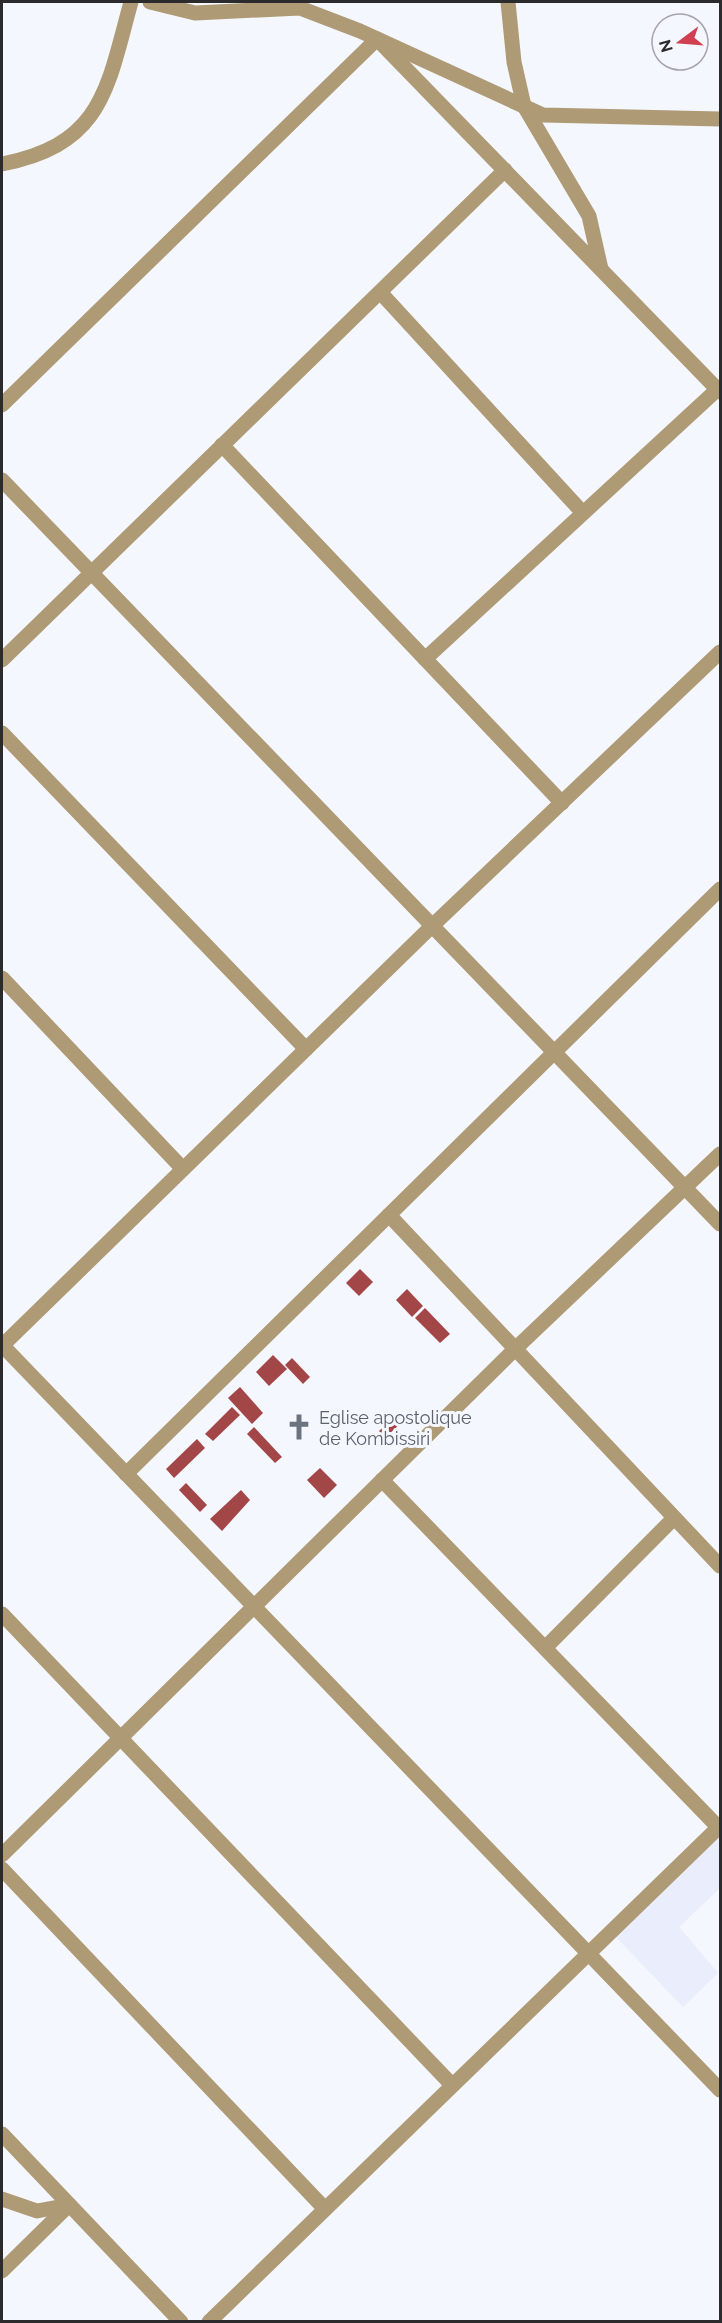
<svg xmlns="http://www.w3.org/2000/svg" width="722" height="2323" font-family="Raleway,sans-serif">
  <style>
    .built { fill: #eaedfc }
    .building { fill: #a34648 }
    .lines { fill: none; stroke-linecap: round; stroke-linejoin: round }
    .minor { stroke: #ae9b76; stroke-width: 15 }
    .labels { text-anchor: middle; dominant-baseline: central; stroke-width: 6; stroke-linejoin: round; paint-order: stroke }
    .worship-label { font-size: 18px; fill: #5b616d; stroke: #f5f7fe; text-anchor: start }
  </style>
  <rect width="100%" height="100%" fill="#f5f7fe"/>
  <path class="built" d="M720,1826v62l-41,39 39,46 -35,34 -72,-75z"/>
  <g class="building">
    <path d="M360,1269l13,13 -14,14 -13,-13z"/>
    <path d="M407,1289l16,17 -11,11 -16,-17z"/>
    <path d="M425,1308l25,26 -10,9 -25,-25z"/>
    <path d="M273,1355l14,14 -18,17 -13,-14z"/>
    <path d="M292,1358l18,19 -7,7 -18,-19z"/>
    <path d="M240,1387l23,26 -11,11 -24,-26z"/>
    <path d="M232,1407l8,8 -27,26 -8,-7z"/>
    <path d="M395,1417l6,6 -16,15 -6,-7z"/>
    <path d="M254,1427l28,30 -7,6 -28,-29z"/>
    <path d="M197,1439l8,9 -31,30 -8,-9z"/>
    <path d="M320,1468l17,17 -13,13 -17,-18z"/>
    <path d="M186,1483l21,22 -7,7 -21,-22z"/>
    <path d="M241,1490l9,10 -28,31 -12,-12z"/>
  </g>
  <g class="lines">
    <g class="minor">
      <path d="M150,2l45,11 105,-5 60,23 183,84 177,4"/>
      <path d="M508,2l6,60 10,44 65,110 12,53"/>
      <path d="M2,164c101,-20 105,-75 129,-162"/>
      <path d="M380,292l203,221"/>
      <path d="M2,405l375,-366 343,353"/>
      <path d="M222,445l340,358"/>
      <path d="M2,480l718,744"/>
      <path d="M425,659l295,-272"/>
      <path d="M2,660l503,-490"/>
      <path d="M2,733l304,316"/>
      <path d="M2,978l181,191"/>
      <path d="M389,1215l331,351"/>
      <path d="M2,1345l718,745"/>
      <path d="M2,1346l430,-420 288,-274"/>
      <path d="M126,1474l594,-585"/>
      <path d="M382,1480l337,348"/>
      <path d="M2,1614l450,471"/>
      <path d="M545,1648l129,-130"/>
      <path d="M2,1855l512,-505 206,-196"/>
      <path d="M2,1869l323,340"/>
      <path d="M2,2134l179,188"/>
      <path d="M2,2199l35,12 32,-6"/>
      <path d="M2,2271l67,-66"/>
      <path d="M209,2322l511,-496"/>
    </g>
  </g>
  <defs>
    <g id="church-bare" transform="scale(2.07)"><path d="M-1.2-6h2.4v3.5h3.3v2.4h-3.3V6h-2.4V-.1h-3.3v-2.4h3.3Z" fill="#6b7280" stroke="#f5f7fe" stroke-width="2.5" paint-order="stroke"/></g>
  </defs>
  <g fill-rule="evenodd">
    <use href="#church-bare" x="299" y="1427"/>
  </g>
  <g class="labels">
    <g class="worship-label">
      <text x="319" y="1417">Eglise apostolique<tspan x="319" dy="21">de Kombissiri</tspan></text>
    </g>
  </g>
  <rect width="722" height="2323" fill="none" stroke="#2b2b2e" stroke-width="6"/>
  <g transform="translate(680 42) rotate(254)"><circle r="28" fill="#f5f7fe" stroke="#a4a5ab" stroke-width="1.5"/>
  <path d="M0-4.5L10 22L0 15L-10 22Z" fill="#d04050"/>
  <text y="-9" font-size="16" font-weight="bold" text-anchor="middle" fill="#2b2b2e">N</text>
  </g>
</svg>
